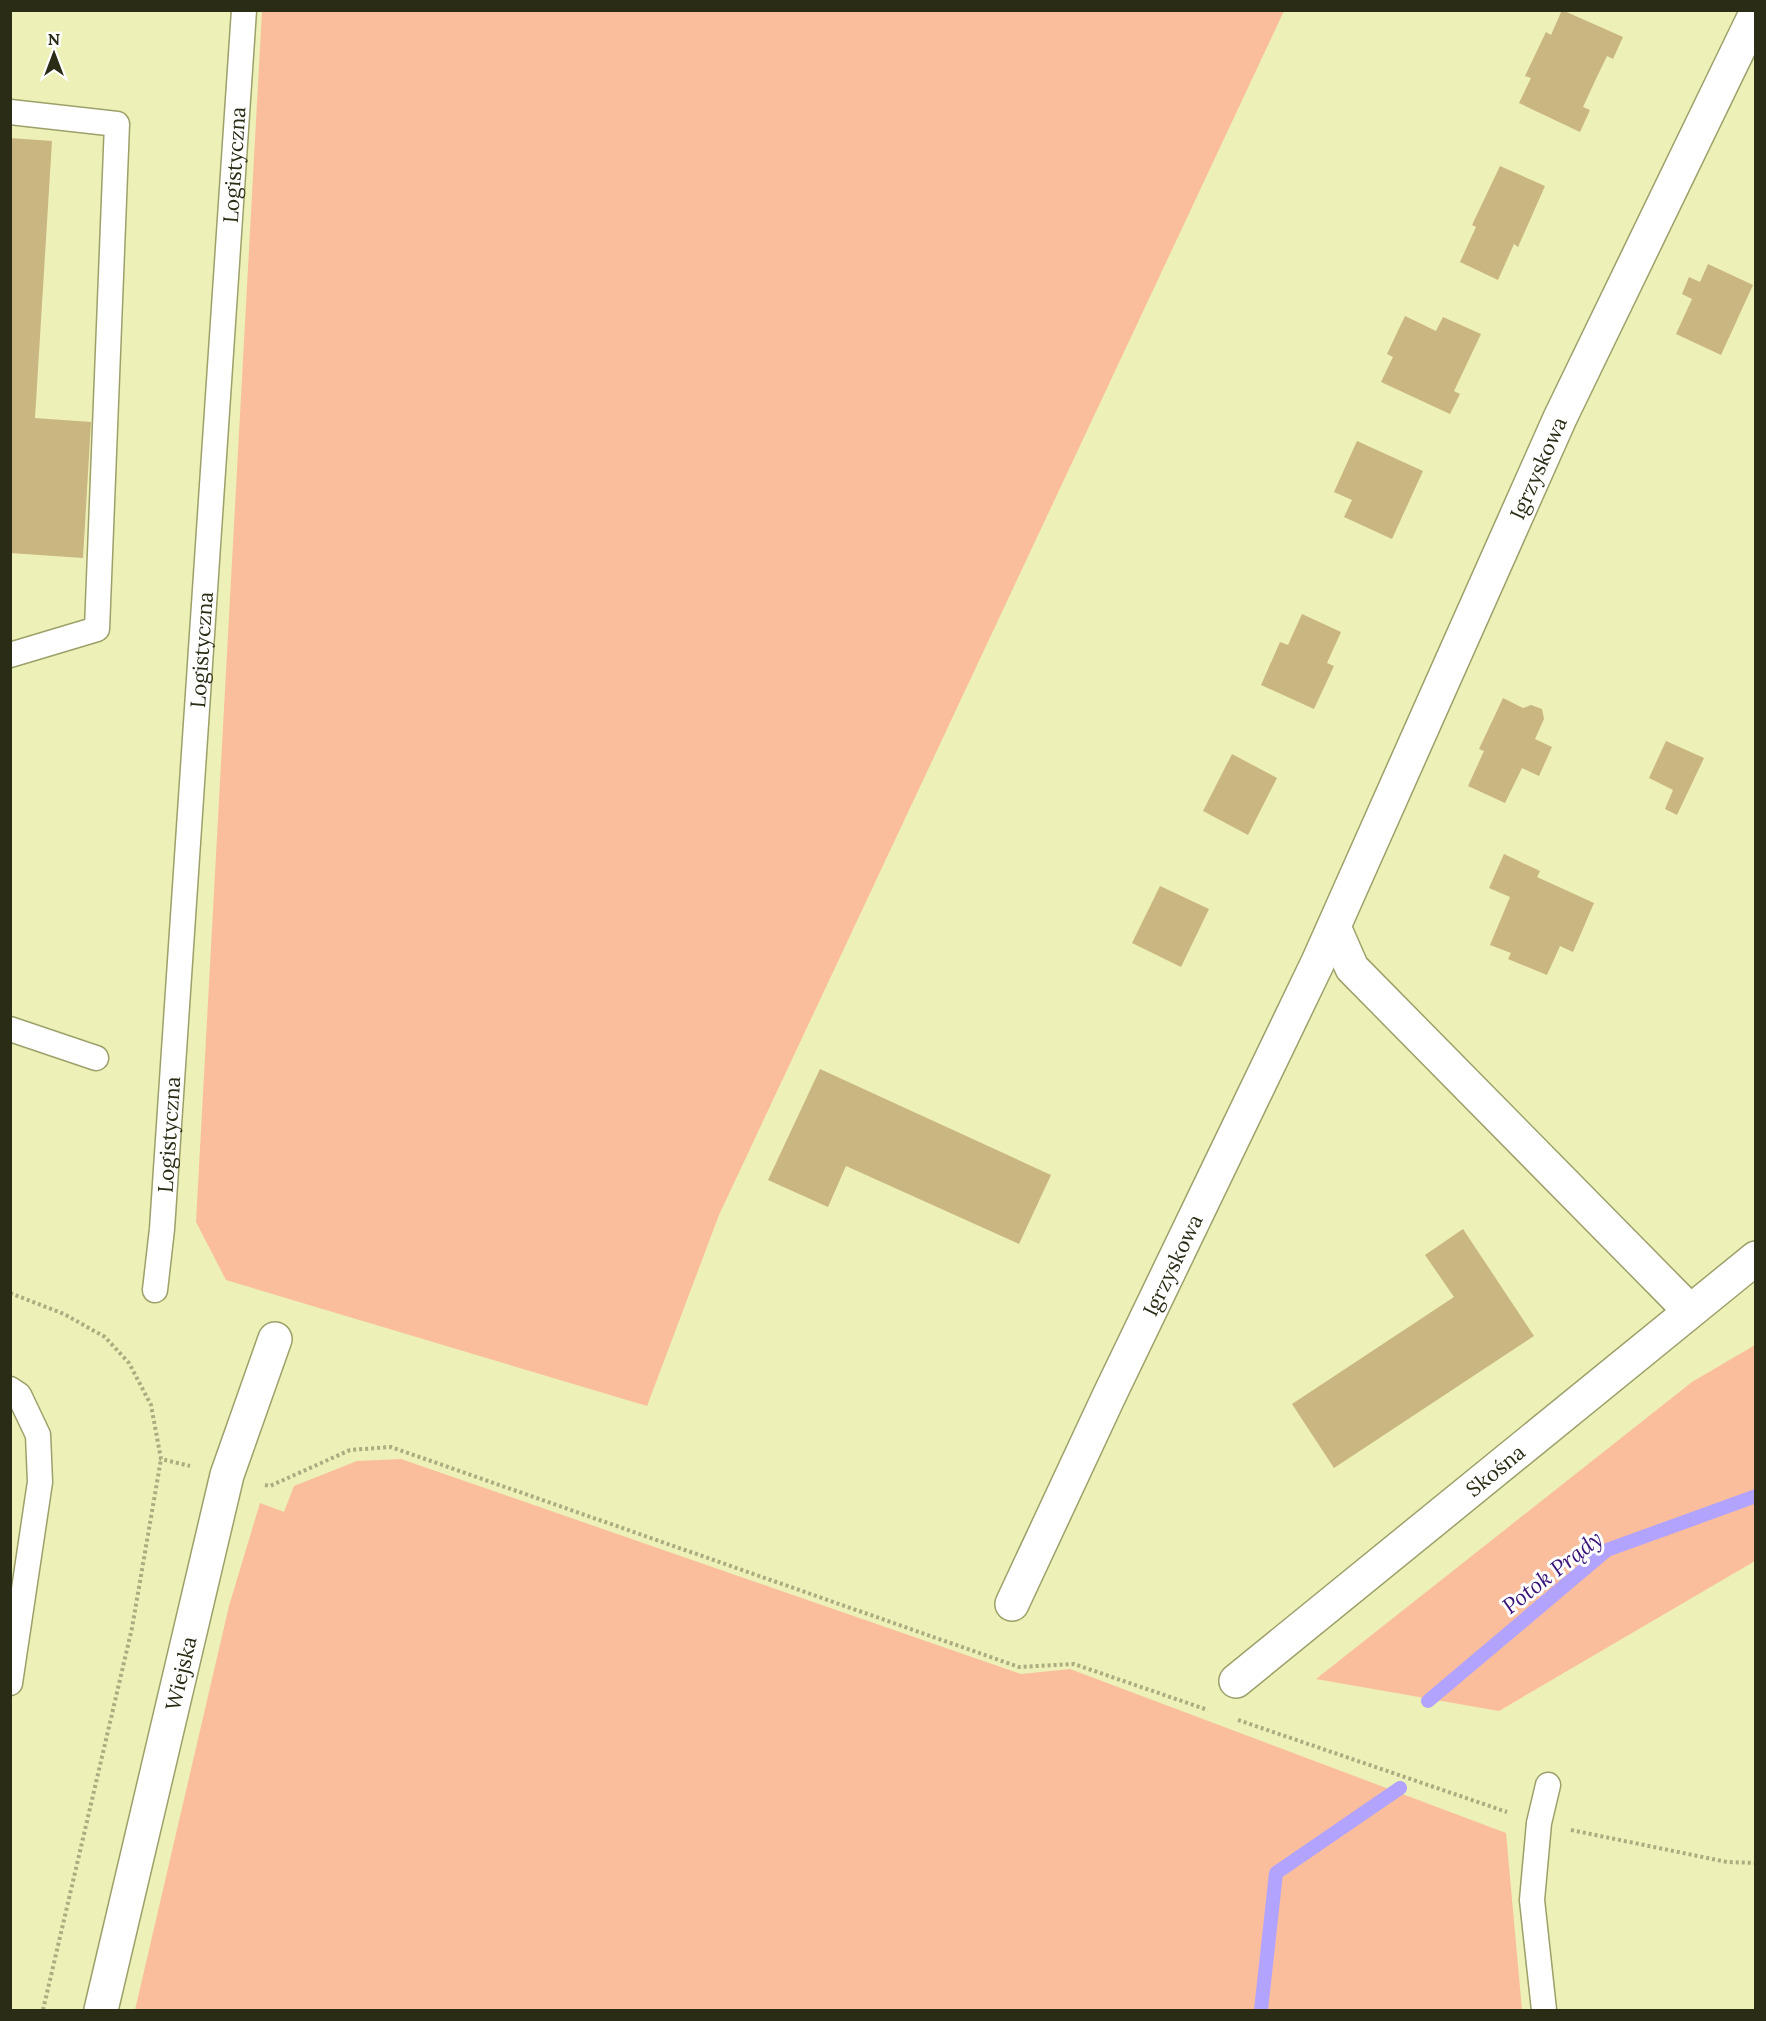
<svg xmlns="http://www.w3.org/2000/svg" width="1766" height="2021" font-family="Lora,serif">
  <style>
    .green { fill: #fabe9d }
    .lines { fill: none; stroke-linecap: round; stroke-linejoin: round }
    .stream { stroke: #b2a3ff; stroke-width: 14 }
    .building { fill: #cab680 }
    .lane-casing { stroke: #9da069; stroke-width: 27 }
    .street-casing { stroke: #9da069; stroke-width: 36 }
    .path { stroke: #abad80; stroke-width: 4; stroke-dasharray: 3 3; stroke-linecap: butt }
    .lane { stroke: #fff; stroke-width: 24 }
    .street { stroke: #fff; stroke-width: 33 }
    .labels { text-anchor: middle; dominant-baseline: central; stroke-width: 6; stroke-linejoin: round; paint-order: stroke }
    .street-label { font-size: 21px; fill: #2b2c15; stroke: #fff }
    .water-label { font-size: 22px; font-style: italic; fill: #371378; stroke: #fff }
  </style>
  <rect width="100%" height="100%" fill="#edf0b7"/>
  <g class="green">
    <path d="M262,11h1022l-565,1204 -72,191 -421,-126 -30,-58z"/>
    <path d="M1755,1345v216l-256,150 -183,-32 376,-297z"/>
    <path d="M401,1459l620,215 49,-5 436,164 16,177h-1387l94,-404 31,-103 24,9 10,-26 63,-25z"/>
  </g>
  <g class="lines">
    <g class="stream">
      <path d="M1428,1701l179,-151 149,-54"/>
      <path d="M1261,2010l15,-137 124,-85"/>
    </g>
  </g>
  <g class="building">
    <path d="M1562,10l61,27 -10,22 -6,-3 -12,25 -12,26 7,3 -10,22 -61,-29 12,-25 -6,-2 21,-44 5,3z"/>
    <path d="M10,138l42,3 -17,277 56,4 -8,136 -73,-5z"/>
    <path d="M1500,166l45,20 -27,61 -4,-3 -16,36 -38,-18 16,-35 -4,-2z"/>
    <path d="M1708,264l45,21 -32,70 -45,-21 16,-35 -10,-5 7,-17 11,5z"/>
    <path d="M1405,316l31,15 7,-14 38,17 -27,57 6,3 -10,20 -69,-32 12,-25 -6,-3z"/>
    <path d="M1357,441l66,30 -31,68 -48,-22 8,-17 -18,-8z"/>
    <path d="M1302,614l39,18 -14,31 7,3 -20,43 -53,-24 19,-43 8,3z"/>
    <path d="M1503,698l20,10 8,-3 11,4 2,10 -9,20 17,8 -13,29 -17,-8 -17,35 -37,-17 16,-35 -5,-2z"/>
    <path d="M1666,741l38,17 -27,57 -12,-6 8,-19 -24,-12z"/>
    <path d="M1232,754l45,24 -29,57 -45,-24z"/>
    <path d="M1504,854l36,17 -3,6 57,26 -21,49 -13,-6 -13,29 -39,-16 3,-6 -21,-8 20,-48 -21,-9z"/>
    <path d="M1160,886l49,23 -28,58 -49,-24z"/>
    <path d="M820,1069l231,106 -32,69 -173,-78 -18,41 -60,-27z"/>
    <path d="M1463,1229l71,107 -200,132 -42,-64 162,-107 -29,-42z"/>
  </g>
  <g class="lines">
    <g class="lane-casing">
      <g id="lane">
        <path d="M10,112l107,12 -20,505 -87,26"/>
        <path d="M10,1029l86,29"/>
        <path id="s1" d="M155,1290l7,-61 82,-1219"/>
        <path d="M10,1389l9,6 19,40 2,47 -30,201"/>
        <path d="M1544,2010l-12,-110 7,-77 9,-38"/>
      </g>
    </g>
    <g class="street-casing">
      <g id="street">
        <path d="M1334,927l18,41 338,343"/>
        <path id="s2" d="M1012,1604l97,-208 209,-434 242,-544 196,-405"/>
        <path id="s3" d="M1236,1681l520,-423"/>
        <path id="s4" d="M101,2010l126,-535 48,-136"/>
      </g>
    </g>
    <g class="path">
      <path d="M10,1293l54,21 41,23 24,26 22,42 10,54 29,7"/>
      <path d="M265,1485l5,1 80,-36 41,-3 628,220 55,-3 134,46"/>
      <path d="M1238,1720l269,92"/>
      <path d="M1571,1830l156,32 29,1"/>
      <path d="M43,2010l89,-382 29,-169"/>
    </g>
    <use href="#lane" class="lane"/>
    <use href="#street" class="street"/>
  </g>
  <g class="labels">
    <g class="street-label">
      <text stroke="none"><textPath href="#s1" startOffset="1128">Logistyczna</textPath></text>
      <text stroke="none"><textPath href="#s2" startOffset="1252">Igrzyskowa</textPath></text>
      <text stroke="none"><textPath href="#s1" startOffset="642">Logistyczna</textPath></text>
      <text stroke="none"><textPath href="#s1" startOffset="156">Logistyczna</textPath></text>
      <text stroke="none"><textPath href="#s2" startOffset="375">Igrzyskowa</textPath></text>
      <text stroke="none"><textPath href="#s3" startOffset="334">Skośna</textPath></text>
      <text stroke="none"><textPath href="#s4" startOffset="346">Wiejska</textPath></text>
    </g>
    <g class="water-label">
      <text transform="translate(1552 1572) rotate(-38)">Potok Prądy</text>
    </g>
  </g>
  <rect width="1766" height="2021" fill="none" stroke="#2b2c15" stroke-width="24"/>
  <g transform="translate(54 54)" stroke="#ffffff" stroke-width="4.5" paint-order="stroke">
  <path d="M0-4.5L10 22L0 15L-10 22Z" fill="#2b2c15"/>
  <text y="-9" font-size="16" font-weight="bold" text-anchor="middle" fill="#2b2c15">N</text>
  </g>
</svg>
